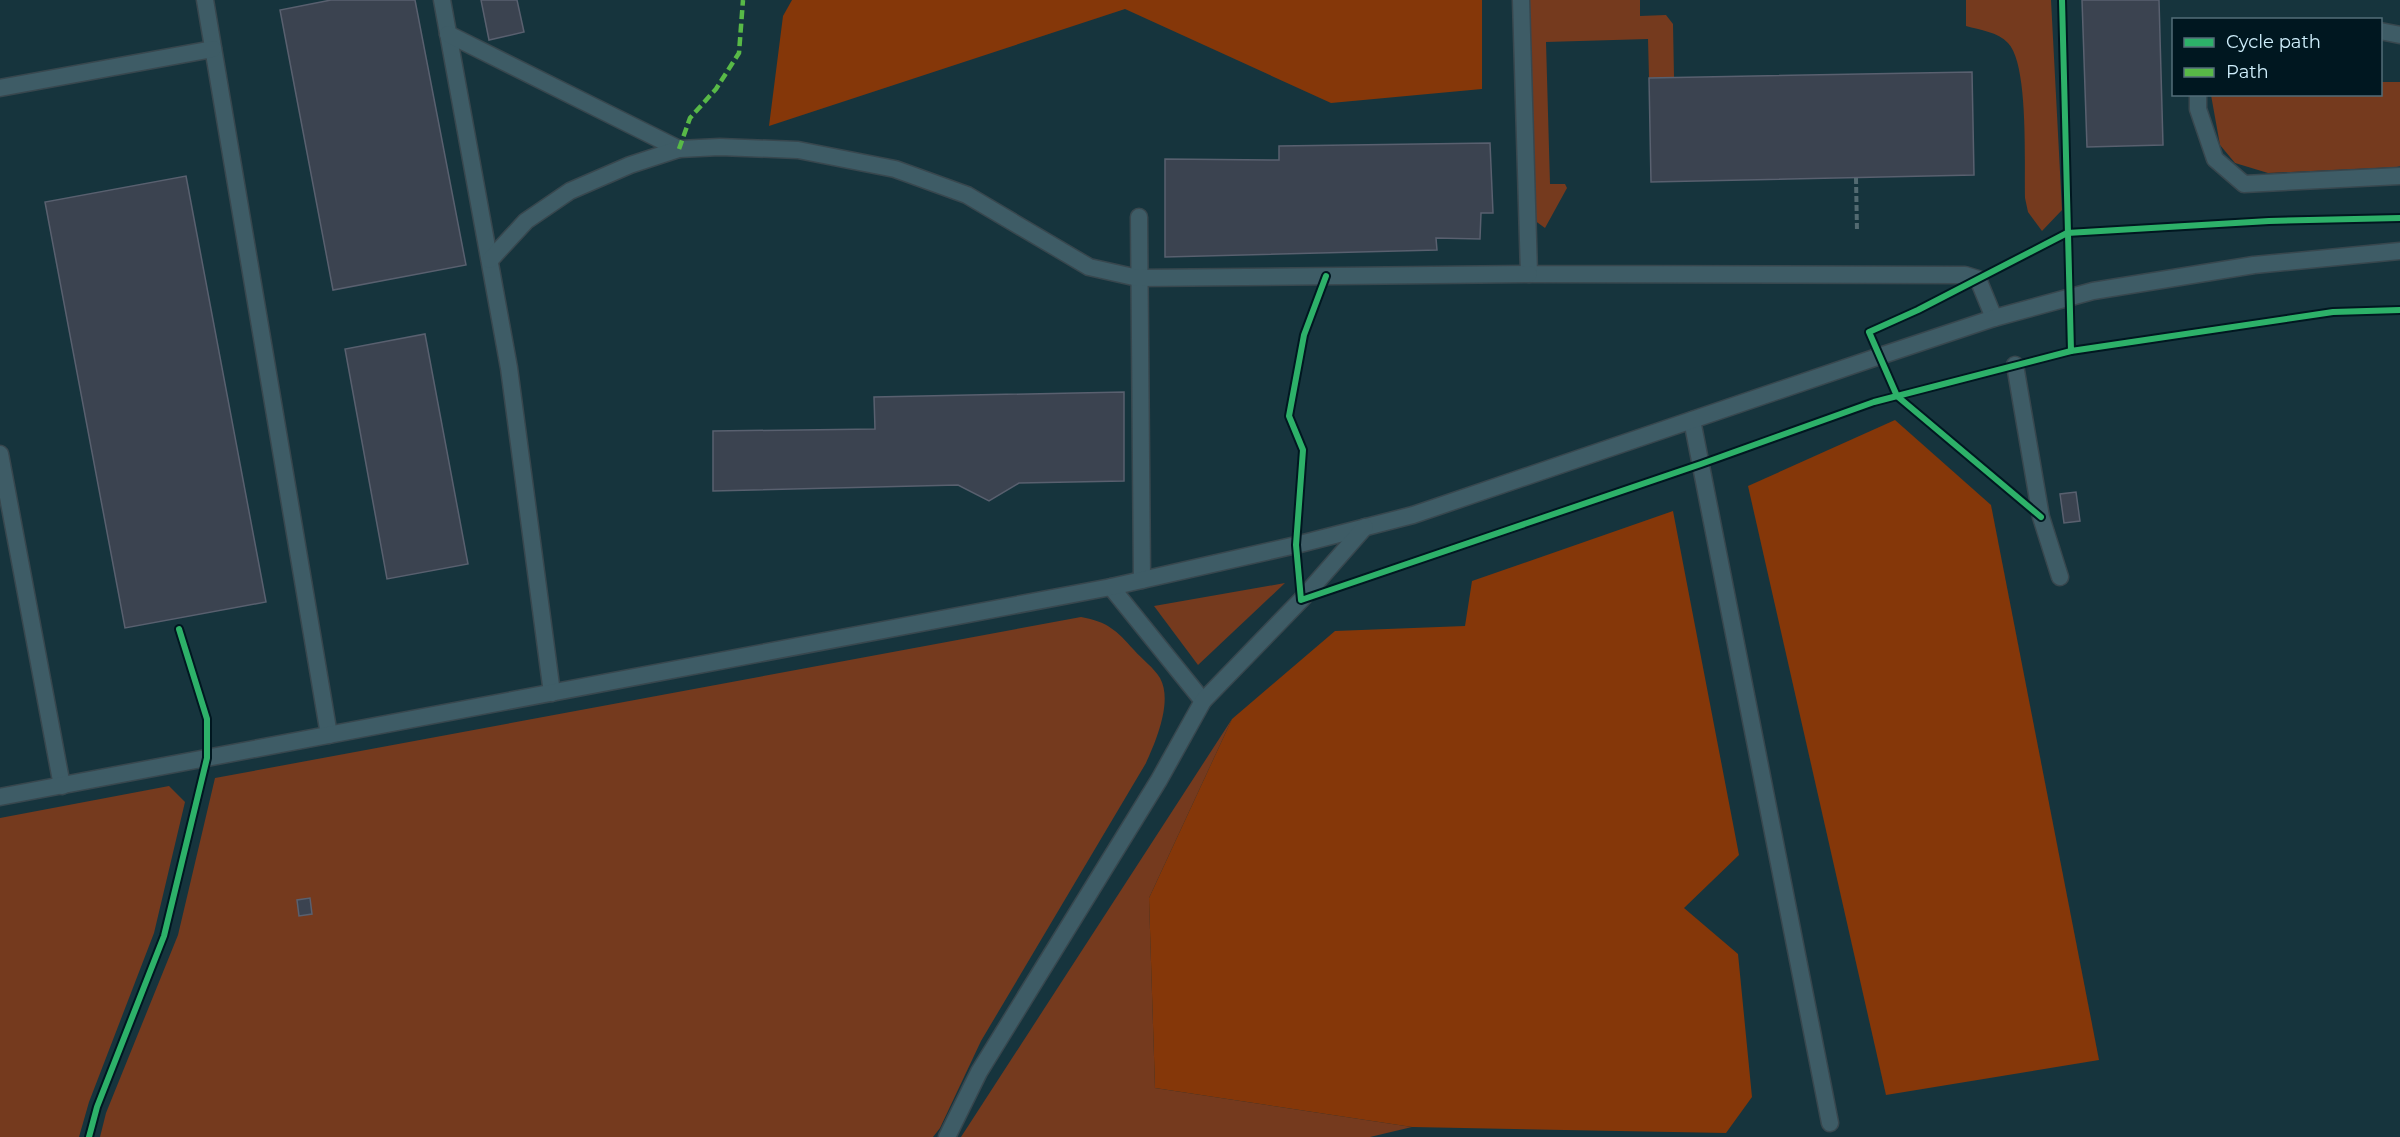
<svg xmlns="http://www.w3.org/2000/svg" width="2400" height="1137" font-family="Montserrat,sans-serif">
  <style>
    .built { fill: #16343d; fill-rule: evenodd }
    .green { fill: #753a1e }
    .forest { fill: #853709 }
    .building { fill: #3b4350; stroke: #59606f; stroke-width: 1.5 }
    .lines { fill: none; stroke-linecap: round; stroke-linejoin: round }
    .service-casing { stroke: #38474e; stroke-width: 19 }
    .path { stroke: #536a71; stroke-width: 4; stroke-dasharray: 6 3; stroke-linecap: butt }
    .service { stroke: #3e5c66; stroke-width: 16 }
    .quiet { stroke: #58b947; stroke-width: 4.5; stroke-dasharray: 9 4.5; stroke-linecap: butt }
    .cycleway-casing { stroke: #001720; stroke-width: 10 }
    .cycleway { stroke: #2db169; stroke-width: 6 }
  </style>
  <rect width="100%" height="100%" fill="#1b2b31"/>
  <path class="built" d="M0,0h2400v1137h-2400zM2174,20h206v74h-206z"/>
  <g class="green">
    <path d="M1526,0h114v16l26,-1 7,9 1,53 -25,1 -1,-39 -102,3 4,142h15l2,4 -22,40 -11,-8z"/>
    <path d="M1966,0h85l11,210 -20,21 -14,-19 -3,-14c-1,-33 4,-134 -17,-155 -10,-11 -28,-13 -42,-17z"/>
    <path d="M2381,82h19v84l-3,1 -129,6 -33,-10 -15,-18 -9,-50 169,-1z"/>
    <path d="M1285,583l-87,82 -44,-59z"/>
    <path d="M1081,617c27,5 35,13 53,33 8,9 20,18 26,28 13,23 -4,63 -14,85l-165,278 -41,87 -7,9h-833l6,-24 72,-178 37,-157z"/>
    <path d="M1232,719l-83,179 6,190 257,39 -42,10h-409z"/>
    <path d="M169,786l16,16 -31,131 -65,169 -10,35h-79v-319z"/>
  </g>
  <g class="forest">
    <path d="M792,0h690v89l-151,14 -206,-94 -356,117 14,-110z"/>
    <path d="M1895,420l96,85 108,555 -213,35 -138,-609z"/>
    <path d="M1673,511l66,344 -55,53 54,46 14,143 -26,36 -314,-6 -257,-39 -6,-190 83,-179 103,-88 130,-5 7,-45z"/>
  </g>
  <g class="building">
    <path d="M331,0h84l51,265 -133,25 -53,-280z"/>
    <path d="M481,0h36l7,32 -35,8z"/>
    <path d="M2082,0h77l4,145 -76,2z"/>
    <path d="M1972,72l2,103 -323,7 -2,-104z"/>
    <path d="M1490,143l3,70h-12l-1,26 -44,-1 1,12 -272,7v-98l114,1v-14z"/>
    <path d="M186,176l80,426 -141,26 -80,-426z"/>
    <path d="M425,334l43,230 -81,15 -42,-230z"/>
    <path d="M1124,392v89l-105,2 -30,18 -31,-16 -245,6v-60l162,-2 -1,-32z"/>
    <path d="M2076,492l4,29 -16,2 -4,-29z"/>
    <path d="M310,898l2,16 -13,2 -2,-16z"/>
  </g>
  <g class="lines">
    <g class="service-casing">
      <g id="service">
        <path d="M205,0l124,735"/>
        <path d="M442,0l67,368 43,325"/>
        <path d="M1521,0l8,274 436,1 13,4 16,39"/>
        <path d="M2380,31l20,4"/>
        <path d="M448,34l231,115"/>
        <path d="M0,88l213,-39"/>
        <path d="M2198,94v15l17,50 29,25 156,-8"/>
        <path d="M1139,217l3,363"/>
        <path d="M490,260l36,-39 44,-30 60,-26 49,-16 41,-2 78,3 97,19 72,26 122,72 49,11 391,-4"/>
        <path d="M2015,365l26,152 19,60"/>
        <path d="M1692,420l138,703"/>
        <path d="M0,454l62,332"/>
        <path d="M1111,587l92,114"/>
        <path d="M0,797l1111,-210 185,-42 117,-30 467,-159 114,-38 99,-27 161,-26 146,-14"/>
        <path d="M947,1137l32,-65 180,-292 44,-79 98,-101 64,-73"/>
      </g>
    </g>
    <path class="path" d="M1856,178l1,53"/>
    <use href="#service" class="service"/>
    <path class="quiet" d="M679,149l11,-31 26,-29 23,-36 4,-53"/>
    <g class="cycleway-casing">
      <g id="cycleway">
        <path d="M2062,0l9,351 262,-39 67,-2"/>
        <path d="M1326,276l-22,59 -15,81 14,34 -7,95 5,55 400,-136 173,-62 197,-51"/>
        <path d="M2041,517l-144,-121 -28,-64 49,-22 149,-77 202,-12 131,-3"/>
        <path d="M89,1137l8,-30 67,-171 43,-178v-39l-28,-90"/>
      </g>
    </g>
    <use href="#cycleway" class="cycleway"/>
  </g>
  <rect x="2172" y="18" width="210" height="78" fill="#001720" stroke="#536d78" stroke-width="1.5"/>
  <rect x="2184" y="38" width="30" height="9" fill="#2db169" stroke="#536d78" stroke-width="1.5"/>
  <text x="2226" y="48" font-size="18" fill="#cfeffc">Cycle path</text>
  <rect x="2184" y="68" width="30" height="9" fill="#58b947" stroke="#536d78" stroke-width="1.5"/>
  <text x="2226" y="78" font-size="18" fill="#cfeffc">Path</text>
</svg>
